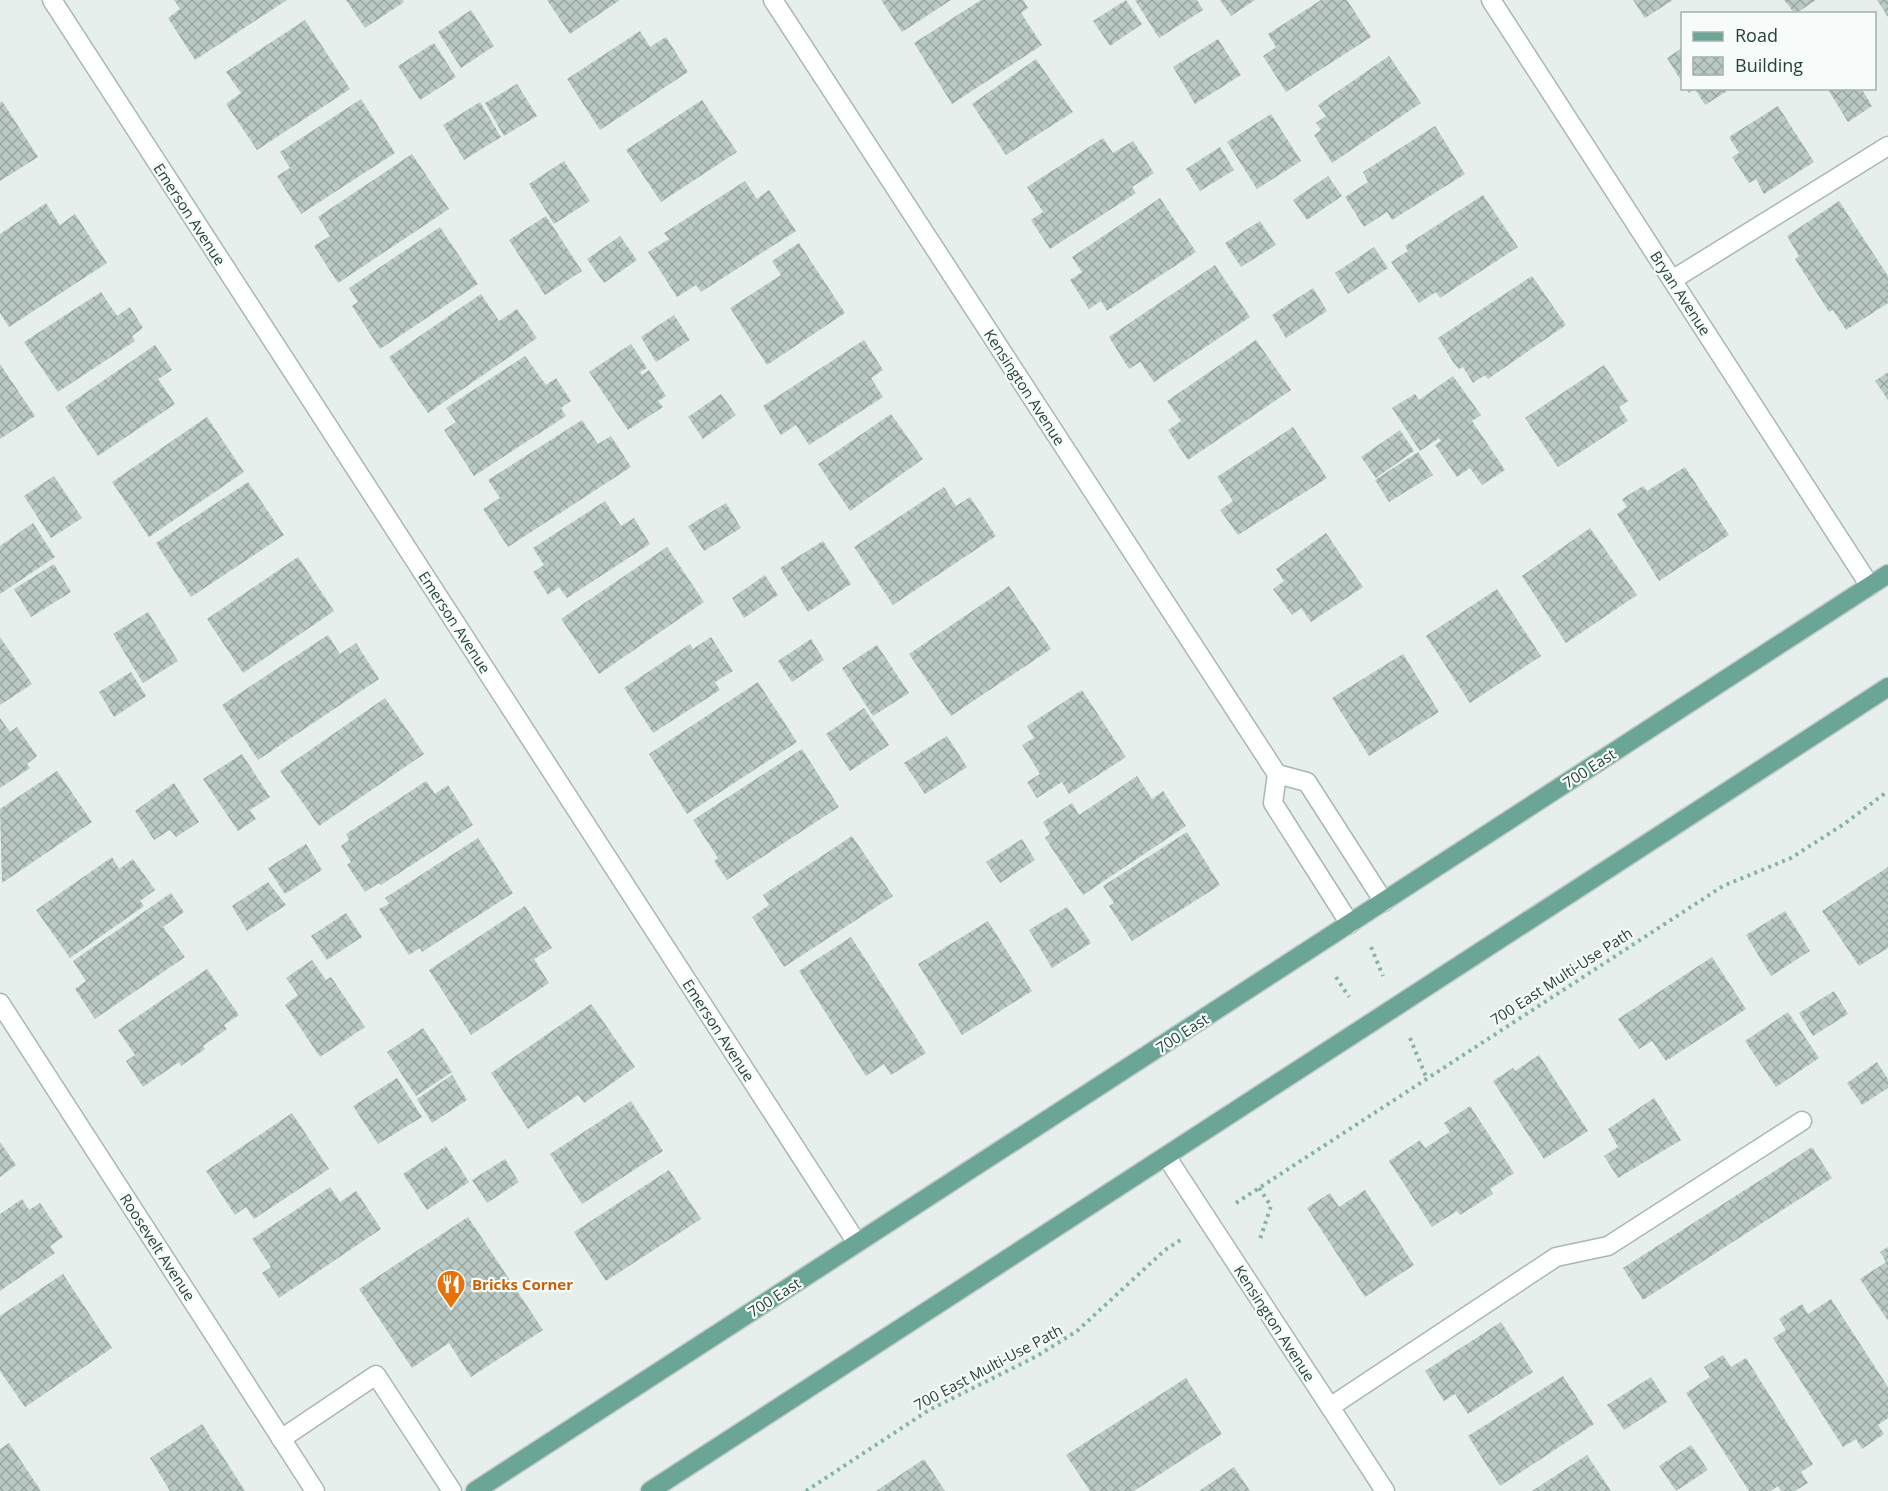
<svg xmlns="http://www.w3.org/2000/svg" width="1888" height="1491" font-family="'Open Sans',sans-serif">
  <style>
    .building { fill: url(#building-cross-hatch) }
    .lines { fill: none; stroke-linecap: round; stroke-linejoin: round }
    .minor-casing { stroke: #a8b8b2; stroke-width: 21 }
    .major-casing { stroke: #c2cac8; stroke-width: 21 }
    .path { stroke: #86b3a5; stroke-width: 4; stroke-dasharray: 3 4.5; stroke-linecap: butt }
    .minor { stroke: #fff; stroke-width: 18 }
    .major { stroke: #6aa596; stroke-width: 18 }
    .labels { text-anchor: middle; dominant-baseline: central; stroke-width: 4.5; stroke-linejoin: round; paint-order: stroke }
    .street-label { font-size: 15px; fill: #24423a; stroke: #f7fbf9 }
    .food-label { font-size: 15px; font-weight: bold; fill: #c56008; stroke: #f7fbf9; text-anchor: start }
  </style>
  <defs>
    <pattern id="building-cross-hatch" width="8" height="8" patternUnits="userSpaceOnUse" patternTransform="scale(1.5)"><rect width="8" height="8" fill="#bbcac4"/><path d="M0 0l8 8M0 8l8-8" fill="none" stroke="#98a6a0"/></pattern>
  </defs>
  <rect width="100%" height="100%" fill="#e6efeb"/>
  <g class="building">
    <path d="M174,0h113l-92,60 -27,-42 12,-9z"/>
    <path d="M346,0h57l1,2 -39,26z"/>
    <path d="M547,0h73l-50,34z"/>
    <path d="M881,0h70l-49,32z"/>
    <path d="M981,0h42l5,8 -7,5 21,32 -90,59 -38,-61z"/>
    <path d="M1126,0l16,24 -32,22 -17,-25z"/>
    <path d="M1135,0h62l6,10 -44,28z"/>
    <path d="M1220,0h35l-24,16z"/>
    <path d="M1321,0h26l24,37 -85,55 -23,-36 13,-9 -8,-13z"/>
    <path d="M1633,0h40l-28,18z"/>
    <path d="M1784,0h32l-21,14z"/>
    <path d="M1877,0h11v17z"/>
    <path d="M471,10l23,36 -33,22 -23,-36z"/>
    <path d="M305,20l45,69 -93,61 -31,-46 15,-11 -15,-21z"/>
    <path d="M640,31l10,16 16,-10 22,35 -88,58 -33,-51z"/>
    <path d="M1218,39l23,36 -46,29 -22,-37z"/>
    <path d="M434,43l22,34 -36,23 -22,-34z"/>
    <path d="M1682,48v34l-15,-24z"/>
    <path d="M1389,56l32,47 -89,60 -18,-28 7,-5 -5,-7 10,-7 -8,-11z"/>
    <path d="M1036,59l37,53 -67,43 -34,-51z"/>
    <path d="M517,84l20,32 -33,20 -19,-33z"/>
    <path d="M1686,88h46l-27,17 -10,-16 -6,4z"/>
    <path d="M1827,88h34l11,18 -24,16z"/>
    <path d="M361,99l34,54 -94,61 -24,-38 13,-8 -10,-16z"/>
    <path d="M702,100l35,52 -76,50 -35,-52z"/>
    <path d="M2,101l36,56 -38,24v-78z"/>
    <path d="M480,102l21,35 -37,23 -21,-35z"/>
    <path d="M1778,106l36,56 -50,32 -8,-15 -7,4 -17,-26 7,-4 -10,-16z"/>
    <path d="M1271,114l30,47 -44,28 -30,-47z"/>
    <path d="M1435,126l30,48 -73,46 -5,-8 -23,15 -19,-30 23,-15 -5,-10z"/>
    <path d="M1103,138l10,15 20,-12 21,32 -22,14 4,6 -86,56 -19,-29 12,-8 -16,-25z"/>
    <path d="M1220,147l14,23 -34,21 -14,-22z"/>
    <path d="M412,154l37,55 -111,74 -24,-37 16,-10 -12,-19z"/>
    <path d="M564,161l26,40 -36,23 -25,-40z"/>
    <path d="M1328,176l14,20 -35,24 -14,-20z"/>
    <path d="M745,181l12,18 12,-9 27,41 -95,61 -5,-7 -19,12 -29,-45 21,-13 -5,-6z"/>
    <path d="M1483,195l35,52 -78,51 -4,-6 -17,11 -28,-41 17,-11 -3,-5z"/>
    <path d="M1160,198l36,54 -89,59 -6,-10 -12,8 -19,-29 12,-8 -10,-15z"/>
    <path d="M1839,201l49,75v27l-42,27 -13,-20 -4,2 -34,-53 4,-3 -12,-20z"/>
    <path d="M46,203l14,22 15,-11 32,49 -98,64 -9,-14v-79z"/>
    <path d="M546,216l36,55 -37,24 -36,-55z"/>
    <path d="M1260,221l16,24 -35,22 -16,-24z"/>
    <path d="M440,227l38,57 -98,65 -28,-43 6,-4 -9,-14z"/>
    <path d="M620,236l17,24 -33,23 -17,-24z"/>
    <path d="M799,243l46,70 -78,52 -37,-57 51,-33 -9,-14z"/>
    <path d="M1374,247l14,21 -40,26 -13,-21z"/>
    <path d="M1215,265l35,52 -96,65 -14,-20 -11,7 -20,-32z"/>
    <path d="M1532,276l34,49 -78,54 -3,-4 -12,8 -10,-16 -4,2 -6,-7 -15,-24z"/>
    <path d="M1313,288l14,23 -41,27 -14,-23z"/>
    <path d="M101,292l16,24 13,-9 13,21 -11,8 3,5 -77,51 -34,-50z"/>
    <path d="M481,294l18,27 18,-12 20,29 -109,75 -39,-56z"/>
    <path d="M674,315l16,25 -34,22 -15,-25z"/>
    <path d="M864,340l19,30 -12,8 12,19 -74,48 -13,-20 -15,10 -18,-29z"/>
    <path d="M1256,340l35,50 -103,70 -20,-30 13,-9 -14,-20z"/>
    <path d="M631,344l16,24 -7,4 2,3 7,-5 17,26 -8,5 5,6 -35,23 -39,-58z"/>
    <path d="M155,345l17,25 -14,9 17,25 -77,52 -33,-49z"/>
    <path d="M525,356l21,29 10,-7 15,23 -10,7 5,8 -92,60 -30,-46 12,-8 -10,-14z"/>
    <path d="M0,364l35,52 -35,23z"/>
    <path d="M1604,365l24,36 -9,6 9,14 -70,46 -33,-49z"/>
    <path d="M1888,372v28l-13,-19z"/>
    <path d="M1453,376l28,39 -9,6 33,49 -23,15 -12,-17 -13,9 -22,-32 6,-4 -2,-3 -19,13 -28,-43 23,-14 4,6z"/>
    <path d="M721,394l15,21 -33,24 -15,-22z"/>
    <path d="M891,414l32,45 -73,52 -32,-47z"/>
    <path d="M207,417l37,55 -95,65 -37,-55z"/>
    <path d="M582,420l16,24 13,-8 20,31 -123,80 -25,-38 17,-11 -12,-18z"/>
    <path d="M1293,427l34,51 -89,57 -18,-25 13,-9 -16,-24z"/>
    <path d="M1400,430l14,21 -38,27 -15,-21z"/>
    <path d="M1418,452l15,23 -44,27 -14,-22z"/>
    <path d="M1685,467l44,68 -70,46 -42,-67 10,-7 -5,-8 21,-13 4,5z"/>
    <path d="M54,476l28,42 -31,20 -27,-42z"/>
    <path d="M248,482l36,53 -93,62 -35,-54z"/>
    <path d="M944,487l12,19 14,-9 26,39 -103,69 -39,-58z"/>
    <path d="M605,501l16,25 13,-8 16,26 -83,54 -8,-11 -11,8 -15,-23 11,-7 -11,-17z"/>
    <path d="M726,503l15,25 -37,23 -16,-25z"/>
    <path d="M33,523l22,34 -55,37v-48z"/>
    <path d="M1590,528l47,67 -71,48 -44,-67z"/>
    <path d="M1326,533l37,54 -52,35 -10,-14 -9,7 -19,-26 11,-8 -8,-12z"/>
    <path d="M823,541l28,43 -43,28 -28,-44z"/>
    <path d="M667,547l37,55 -105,72 -38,-55z"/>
    <path d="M298,557l36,54 -91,62 -36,-54z"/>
    <path d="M54,564l17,28 -40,25 -17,-28z"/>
    <path d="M765,575l13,20 -34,23 -12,-20z"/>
    <path d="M1009,586l42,63 -100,67 -42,-62z"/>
    <path d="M1497,589l44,67 -71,47 -44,-67z"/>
    <path d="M148,612l30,49 -35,22 -30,-49z"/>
    <path d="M328,635l12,19 16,-11 23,36 -121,81 -36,-55z"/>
    <path d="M0,637l32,47 -32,21z"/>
    <path d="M711,637l22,34 -18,11 5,8 -67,43 -29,-45 66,-44 3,5z"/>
    <path d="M811,639l13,21 -32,22 -14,-21z"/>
    <path d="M877,645l32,48 -36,23 -31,-48z"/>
    <path d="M1403,654l36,58 -70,44 -37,-58z"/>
    <path d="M131,672l15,24 -32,21 -15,-25z"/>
    <path d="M758,682l39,60 -110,72 -38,-60z"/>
    <path d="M1082,690l44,67 -57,37 -7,-12 -25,16 -10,-16 13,-8 -18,-29 12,-7 -7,-12z"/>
    <path d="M385,698l39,56 -105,72 -39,-55z"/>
    <path d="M864,708l25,37 -39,26 -24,-37z"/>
    <path d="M0,718l10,14 7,-5 20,29 -10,8 3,4 -30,20z"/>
    <path d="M947,736l20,31 -42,27 -21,-31z"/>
    <path d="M802,749l37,58 -112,73 -13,-19 4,-3 -25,-38z"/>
    <path d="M242,754l28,43 -20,13 6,9 -18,12 -35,-52z"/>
    <path d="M57,771l35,51 -90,61 -2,-74z"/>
    <path d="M1137,776l15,23 11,-8 23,35 -103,69 -38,-57 5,-4 -7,-12 29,-19 7,12z"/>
    <path d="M426,781l9,13 13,-9 25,40 -92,60 -2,-2 -14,9 -18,-27 4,-3 -10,-16 8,-6 -3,-6z"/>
    <path d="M174,783l25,39 -23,15 -6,-7 -16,10 -19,-29z"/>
    <path d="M1187,832l33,53 -88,56 -23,-35 5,-3 -11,-17z"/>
    <path d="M852,836l41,60 -109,71 -32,-50 17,-12 -6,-10z"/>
    <path d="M478,838l35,55 -91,59 -2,-4 -11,7 -30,-46 10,-5 -4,-6z"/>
    <path d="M1022,839l13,21 -35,23 -14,-21z"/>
    <path d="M306,844l16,26 -37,24 -17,-26z"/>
    <path d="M112,857l7,12 14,-10 22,31 -15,11 4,5 -74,52 -34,-48z"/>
    <path d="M1888,867v81l-29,18 -37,-55z"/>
    <path d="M268,882l18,23 -39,26 -15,-25z"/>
    <path d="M171,893l13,19 -21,15 22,30 -90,62 -20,-30 11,-8 -13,-20z"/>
    <path d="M525,906l27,42 -18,11 15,24 -78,52 -42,-65z"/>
    <path d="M1067,907l24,36 -39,25 -23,-38z"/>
    <path d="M1785,911l25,40 -39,25 -25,-41z"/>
    <path d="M346,913l16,24 -35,23 -16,-24z"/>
    <path d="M988,921l44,70 -70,44 -44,-71z"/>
    <path d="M851,937l75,116 -35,22 -7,-11 -18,12 -67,-105z"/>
    <path d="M1712,957l34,52 -80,52 -14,-20 -13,8 -21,-30z"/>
    <path d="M312,960l14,20 5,-3 34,50 -45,30 -35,-52 13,-10 -12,-17z"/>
    <path d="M207,969l32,46 -15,10 3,4 -24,17 2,3 -24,17 -2,-4 -36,25 -17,-26 9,-6 -17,-25z"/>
    <path d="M1834,991l14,23 -35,22 -14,-23z"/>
    <path d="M591,1004l44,63 -51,36 -6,-8 -50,34 -37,-56z"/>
    <path d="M1788,1012l31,46 -43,29 -31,-46z"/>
    <path d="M423,1028l29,44 -36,24 -29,-44z"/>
    <path d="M1539,1055l49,76 -44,28 -51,-78 20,-13 2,3z"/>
    <path d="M1877,1062l11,17v9l-26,17 -15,-22z"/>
    <path d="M452,1075l15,25 -35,23 -15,-24z"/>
    <path d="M397,1078l25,39 -44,27 -25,-38z"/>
    <path d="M1654,1098l27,42 -63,38 -14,-22 14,-9 -10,-18z"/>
    <path d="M631,1101l32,50 -81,53 -32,-50z"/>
    <path d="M1470,1106l44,67 -24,16 3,5 -33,21 -3,-4 -25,16 -43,-66 31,-21 5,8 25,-16 -6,-9z"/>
    <path d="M292,1113l37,56 -75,50 -8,-12 -11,8 -29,-44z"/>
    <path d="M0,1142l16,23 -16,12z"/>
    <path d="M446,1146l23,36 -42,28 -24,-36z"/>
    <path d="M1812,1147l20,31 -189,122 -20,-32z"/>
    <path d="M505,1159l14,23 -32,21 -15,-23z"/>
    <path d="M669,1170l32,49 -95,62 -32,-49z"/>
    <path d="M330,1187l10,15 16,-11 25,38 -102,69 -17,-25 9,-6 -19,-28z"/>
    <path d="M1365,1190l49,75 -49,32 -58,-89 23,-15 9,14z"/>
    <path d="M22,1199l7,11 11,-7 23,34 -13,9 5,7 -55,38v-77z"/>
    <path d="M468,1217l75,113 -72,47 -22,-34 -37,25 -53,-79z"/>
    <path d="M1888,1247v74l-28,-42 26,-17 -6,-10z"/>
    <path d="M63,1274l49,74 -87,59 -25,-36v-55z"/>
    <path d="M1831,1299l57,88v31l-10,7 6,9 -22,15 -6,-10 -13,8 -70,-109 13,-8 -7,-11 23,-15 6,10z"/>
    <path d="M1501,1322l32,50 -65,42 -13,-20 -11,7 -19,-30z"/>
    <path d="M1723,1355l8,12 15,-9 67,106 -12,8 7,11 -13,8h-14l-3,-5 -7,5h-22l-63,-98 24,-16 -6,-10z"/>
    <path d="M1563,1376l31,48 -94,62 -32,-50z"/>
    <path d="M1651,1377l16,25 -43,28 -17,-25z"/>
    <path d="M1186,1378l36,56 -88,57h-44l-24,-36z"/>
    <path d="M202,1424l43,67h-75l-20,-33z"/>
    <path d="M9,1443l32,48h-41v-42z"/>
    <path d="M1691,1445l17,25 -32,21 -17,-25z"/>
    <path d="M1587,1455l24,36h-79z"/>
    <path d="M924,1459l21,32h-69z"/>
    <path d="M1234,1467l16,24h-51z"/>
  </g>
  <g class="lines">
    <g class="minor-casing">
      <g id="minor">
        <path d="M52,0l805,1243"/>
        <path d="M773,0l504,774 30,8 77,120"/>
        <path d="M1491,0l379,586"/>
        <path d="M1672,280l216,-134"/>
        <path d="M1277,774l-4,29 77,121"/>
        <path d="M0,1003l315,488"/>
        <path d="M1166,1156l219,335"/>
        <path d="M1330,1407l226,-150 52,-11 194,-125"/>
        <path d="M281,1439l95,-64 76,116"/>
      </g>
    </g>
    <g class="major-casing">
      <g id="major">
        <path d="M475,1491l1413,-917"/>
        <path d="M650,1491l1238,-804"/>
      </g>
    </g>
    <g class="path">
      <path d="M1371,947l12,29"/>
      <path d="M1336,977l13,20"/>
      <path d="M1410,1038l17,41"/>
      <path d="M1259,1188l12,18 -11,33"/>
      <path d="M1236,1203l487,-317 68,-28 53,-34 44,-33"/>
      <path d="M806,1491l123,-81 108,-54 40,-25 88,-81 17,-11"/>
    </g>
    <use href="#minor" class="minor"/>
    <use href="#major" class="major"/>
  </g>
  <defs>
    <g id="restaurant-pin" transform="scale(1.5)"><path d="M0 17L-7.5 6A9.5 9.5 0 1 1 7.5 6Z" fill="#e8710a" stroke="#f7fbf9"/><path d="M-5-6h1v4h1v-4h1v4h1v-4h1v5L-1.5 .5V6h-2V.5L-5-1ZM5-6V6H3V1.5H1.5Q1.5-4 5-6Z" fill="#fff"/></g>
  </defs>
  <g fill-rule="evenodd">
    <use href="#restaurant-pin" x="451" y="1284"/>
  </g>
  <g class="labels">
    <g class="street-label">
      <text transform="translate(190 214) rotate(57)">Emerson Avenue</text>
      <text transform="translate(1681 293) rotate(57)">Bryan Avenue</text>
      <text transform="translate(1025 387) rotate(57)">Kensington Avenue</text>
      <text transform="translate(455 622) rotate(57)">Emerson Avenue</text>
      <text transform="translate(1589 768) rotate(-33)">700 East</text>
      <text transform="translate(1561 976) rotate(-33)">700 East Multi-Use Path</text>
      <text transform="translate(719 1030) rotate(57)">Emerson Avenue</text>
      <text transform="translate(1182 1033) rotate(-33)">700 East</text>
      <text transform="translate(158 1247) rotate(57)">Roosevelt Avenue</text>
      <text transform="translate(774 1297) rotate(-33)">700 East</text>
      <text transform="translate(1275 1323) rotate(57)">Kensington Avenue</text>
      <text transform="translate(988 1367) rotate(-28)">700 East Multi-Use Path</text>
    </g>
    <g class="food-label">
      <text x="472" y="1284">Bricks Corner</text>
    </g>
  </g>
  <rect x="1681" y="12" width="195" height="78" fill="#f7fbf9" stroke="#a3b1ad" stroke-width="1.5"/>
  <rect x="1693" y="32" width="30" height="9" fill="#6aa596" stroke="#a3b1ad" stroke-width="1.5"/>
  <text x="1735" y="42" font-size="18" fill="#24423a">Road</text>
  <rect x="1693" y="57" width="30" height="18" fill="url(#building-cross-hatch)" stroke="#a3b1ad" stroke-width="1.5"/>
  <text x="1735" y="72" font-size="18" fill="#24423a">Building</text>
</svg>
